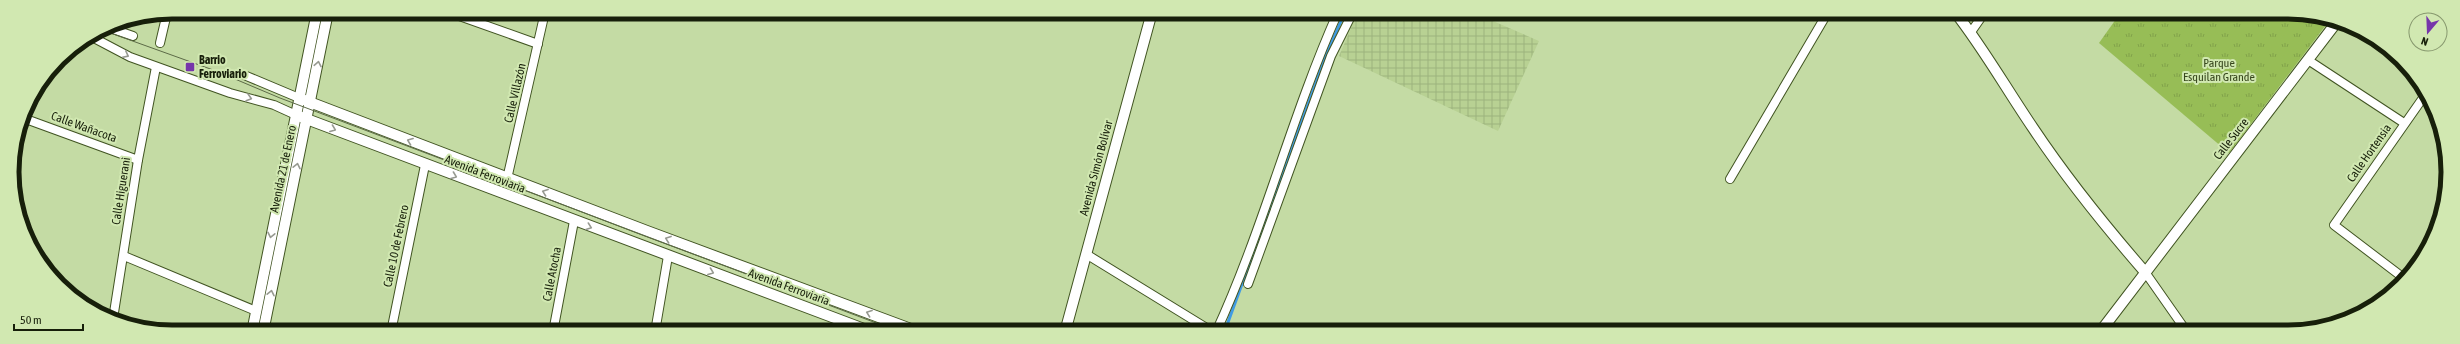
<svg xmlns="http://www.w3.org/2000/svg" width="2460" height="344" font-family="'Asap Condensed',sans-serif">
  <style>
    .industrial { fill: url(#industrial-grid) }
    .park { fill: url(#park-tufts) }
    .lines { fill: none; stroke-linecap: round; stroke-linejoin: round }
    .stream { stroke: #409be4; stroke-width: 3 }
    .minor-casing { stroke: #415422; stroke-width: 10 }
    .tertiary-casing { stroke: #415422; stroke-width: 12 }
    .minor { stroke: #fff; stroke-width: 8 }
    .tertiary { stroke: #fff; stroke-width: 10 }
    .tram { stroke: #5c6a47; stroke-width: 1 }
    .oneway { stroke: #979a91 }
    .poi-dot { fill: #7635aa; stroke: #d1e8b1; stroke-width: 1.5 }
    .labels { text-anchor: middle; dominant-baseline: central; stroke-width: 4; stroke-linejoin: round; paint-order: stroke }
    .poi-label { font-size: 12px; font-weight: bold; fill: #171f0a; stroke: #d1e8b1; text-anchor: start }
    .park-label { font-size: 12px; fill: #37461d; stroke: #d1e8b1 }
    .street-label { font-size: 12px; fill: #171f0a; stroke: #d1e8b1 }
    .rim { fill: none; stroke: #171f0a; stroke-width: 5 }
  </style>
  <defs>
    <pattern id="industrial-grid" width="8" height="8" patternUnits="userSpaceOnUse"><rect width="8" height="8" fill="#b8d193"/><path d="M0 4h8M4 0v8" fill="none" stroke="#9db37d"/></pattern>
    <pattern id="park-tufts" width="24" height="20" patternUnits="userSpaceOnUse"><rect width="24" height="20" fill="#97bd56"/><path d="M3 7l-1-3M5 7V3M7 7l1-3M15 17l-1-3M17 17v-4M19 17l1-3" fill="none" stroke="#81a24a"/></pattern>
  </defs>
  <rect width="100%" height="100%" fill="#c4dba4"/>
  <path class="industrial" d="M1358,12h114l67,29 -41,90 -159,-75z"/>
  <path class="park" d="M2121,12h178l30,9 -100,132 -130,-110z"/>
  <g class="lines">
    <path class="stream" d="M1227,325l99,-270 19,-43"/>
    <g class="minor-casing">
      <g id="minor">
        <path d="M448,12l90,32"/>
        <path d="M107,27l26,9"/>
        <path d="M1971,32l14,-20"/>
        <path d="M92,37l38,20 100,36 44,12 22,10"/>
        <path d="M160,43l7,-30"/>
        <path d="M2308,60l96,63"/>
        <path d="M244,75l55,23"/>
        <path d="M23,118l115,42"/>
        <path d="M507,179l38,-167"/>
        <path d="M1730,179l98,-167"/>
        <path d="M1086,254l127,78"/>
        <path d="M124,256l132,55"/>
        <path d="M2145,272l42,60"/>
        <path d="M2405,279l-71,-54 91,-130"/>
        <path d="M1248,284l83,-228 22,-44"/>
        <path d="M113,319l25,-159 18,-93"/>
        <path d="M391,332l34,-167"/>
        <path d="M553,332l21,-111"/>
        <path d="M655,332l13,-76"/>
        <path d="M1216,332c48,-104 75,-215 122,-320"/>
      </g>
    </g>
    <g class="tertiary-casing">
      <g id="tertiary">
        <path d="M1955,12c29,37 52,78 78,116 34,51 72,98 112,144"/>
        <path d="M299,98l348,133 272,101"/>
        <path d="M296,115l576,217"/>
        <path d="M252,332l65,-320"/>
        <path d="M263,332l65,-320"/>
        <path d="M1065,332l87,-320"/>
        <path d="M2100,332l236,-309"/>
      </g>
    </g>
    <use href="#minor" class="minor"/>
    <use href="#tertiary" class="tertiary"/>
    <path class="tram" d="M102,30l114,41 64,27 620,234"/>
  </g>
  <defs><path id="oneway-chevron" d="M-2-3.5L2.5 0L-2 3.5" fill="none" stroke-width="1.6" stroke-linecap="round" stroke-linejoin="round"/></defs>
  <g class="oneway">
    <use href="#oneway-chevron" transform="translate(126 55) rotate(27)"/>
    <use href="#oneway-chevron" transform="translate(318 64) rotate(-79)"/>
    <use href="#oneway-chevron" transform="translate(249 98) rotate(16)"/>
    <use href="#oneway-chevron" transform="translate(333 129) rotate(21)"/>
    <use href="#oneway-chevron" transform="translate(410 141) rotate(-159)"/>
    <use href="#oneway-chevron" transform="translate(297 166) rotate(-78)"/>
    <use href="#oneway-chevron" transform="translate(454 176) rotate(21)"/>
    <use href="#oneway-chevron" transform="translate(545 192) rotate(-160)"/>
    <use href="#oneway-chevron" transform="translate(589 227) rotate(20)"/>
    <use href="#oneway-chevron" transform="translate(271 235) rotate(102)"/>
    <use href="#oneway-chevron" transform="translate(668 239) rotate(-160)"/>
    <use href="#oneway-chevron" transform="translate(711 272) rotate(21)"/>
    <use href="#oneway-chevron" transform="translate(271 293) rotate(-78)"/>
    <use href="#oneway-chevron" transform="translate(869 313) rotate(-160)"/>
  </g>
  <rect class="poi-dot" x="185" y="62" width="10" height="10" rx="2"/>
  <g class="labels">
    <g class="poi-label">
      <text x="199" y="60">Barrio<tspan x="199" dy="14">Ferroviario</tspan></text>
    </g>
    <g class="park-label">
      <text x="2219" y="63">Parque<tspan x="2219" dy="14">Esquilan Grande</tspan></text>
    </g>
    <g class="street-label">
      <text transform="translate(515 93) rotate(-77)">Calle Villazón</text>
      <text transform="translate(84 127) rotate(20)">Calle Wañacota</text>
      <text transform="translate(2231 139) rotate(-52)">Calle Sucre</text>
      <text transform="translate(2369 153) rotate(-55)">Calle Hortensia</text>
      <text transform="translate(1096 168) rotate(-75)">Avenida Simón Bolívar</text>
      <text transform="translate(283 169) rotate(-78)">Avenida 21 de Enero</text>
      <text transform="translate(485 174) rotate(21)">Avenida Ferroviaria</text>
      <text transform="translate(121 191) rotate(-81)">Calle Higuerani</text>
      <text transform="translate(396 246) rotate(-78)">Calle 10 de Febrero</text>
      <text transform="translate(552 274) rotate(-79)">Calle Atocha</text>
      <text transform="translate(789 287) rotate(20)">Avenida Ferroviaria</text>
    </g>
  </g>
  <path d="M0 0H2460V344H0ZM172 19H2288A153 153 0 0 1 2441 172V172A153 153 0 0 1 2288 325H172A153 153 0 0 1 19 172V172A153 153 0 0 1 172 19Z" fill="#d1e8b1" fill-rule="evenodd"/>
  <path class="rim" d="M172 19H2288A153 153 0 0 1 2441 172V172A153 153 0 0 1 2288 325H172A153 153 0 0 1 19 172V172A153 153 0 0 1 172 19Z"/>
  <g transform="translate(2428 32) rotate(199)"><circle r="19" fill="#d1e8b1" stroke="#87986e"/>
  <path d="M0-3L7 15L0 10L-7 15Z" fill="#7635aa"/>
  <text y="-6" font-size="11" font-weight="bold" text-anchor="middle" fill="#171f0a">N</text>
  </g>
  <path d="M14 324v6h69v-6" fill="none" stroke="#171f0a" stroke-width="2"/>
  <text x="20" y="324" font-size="12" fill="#171f0a" stroke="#d1e8b1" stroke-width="3" paint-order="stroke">50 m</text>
</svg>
